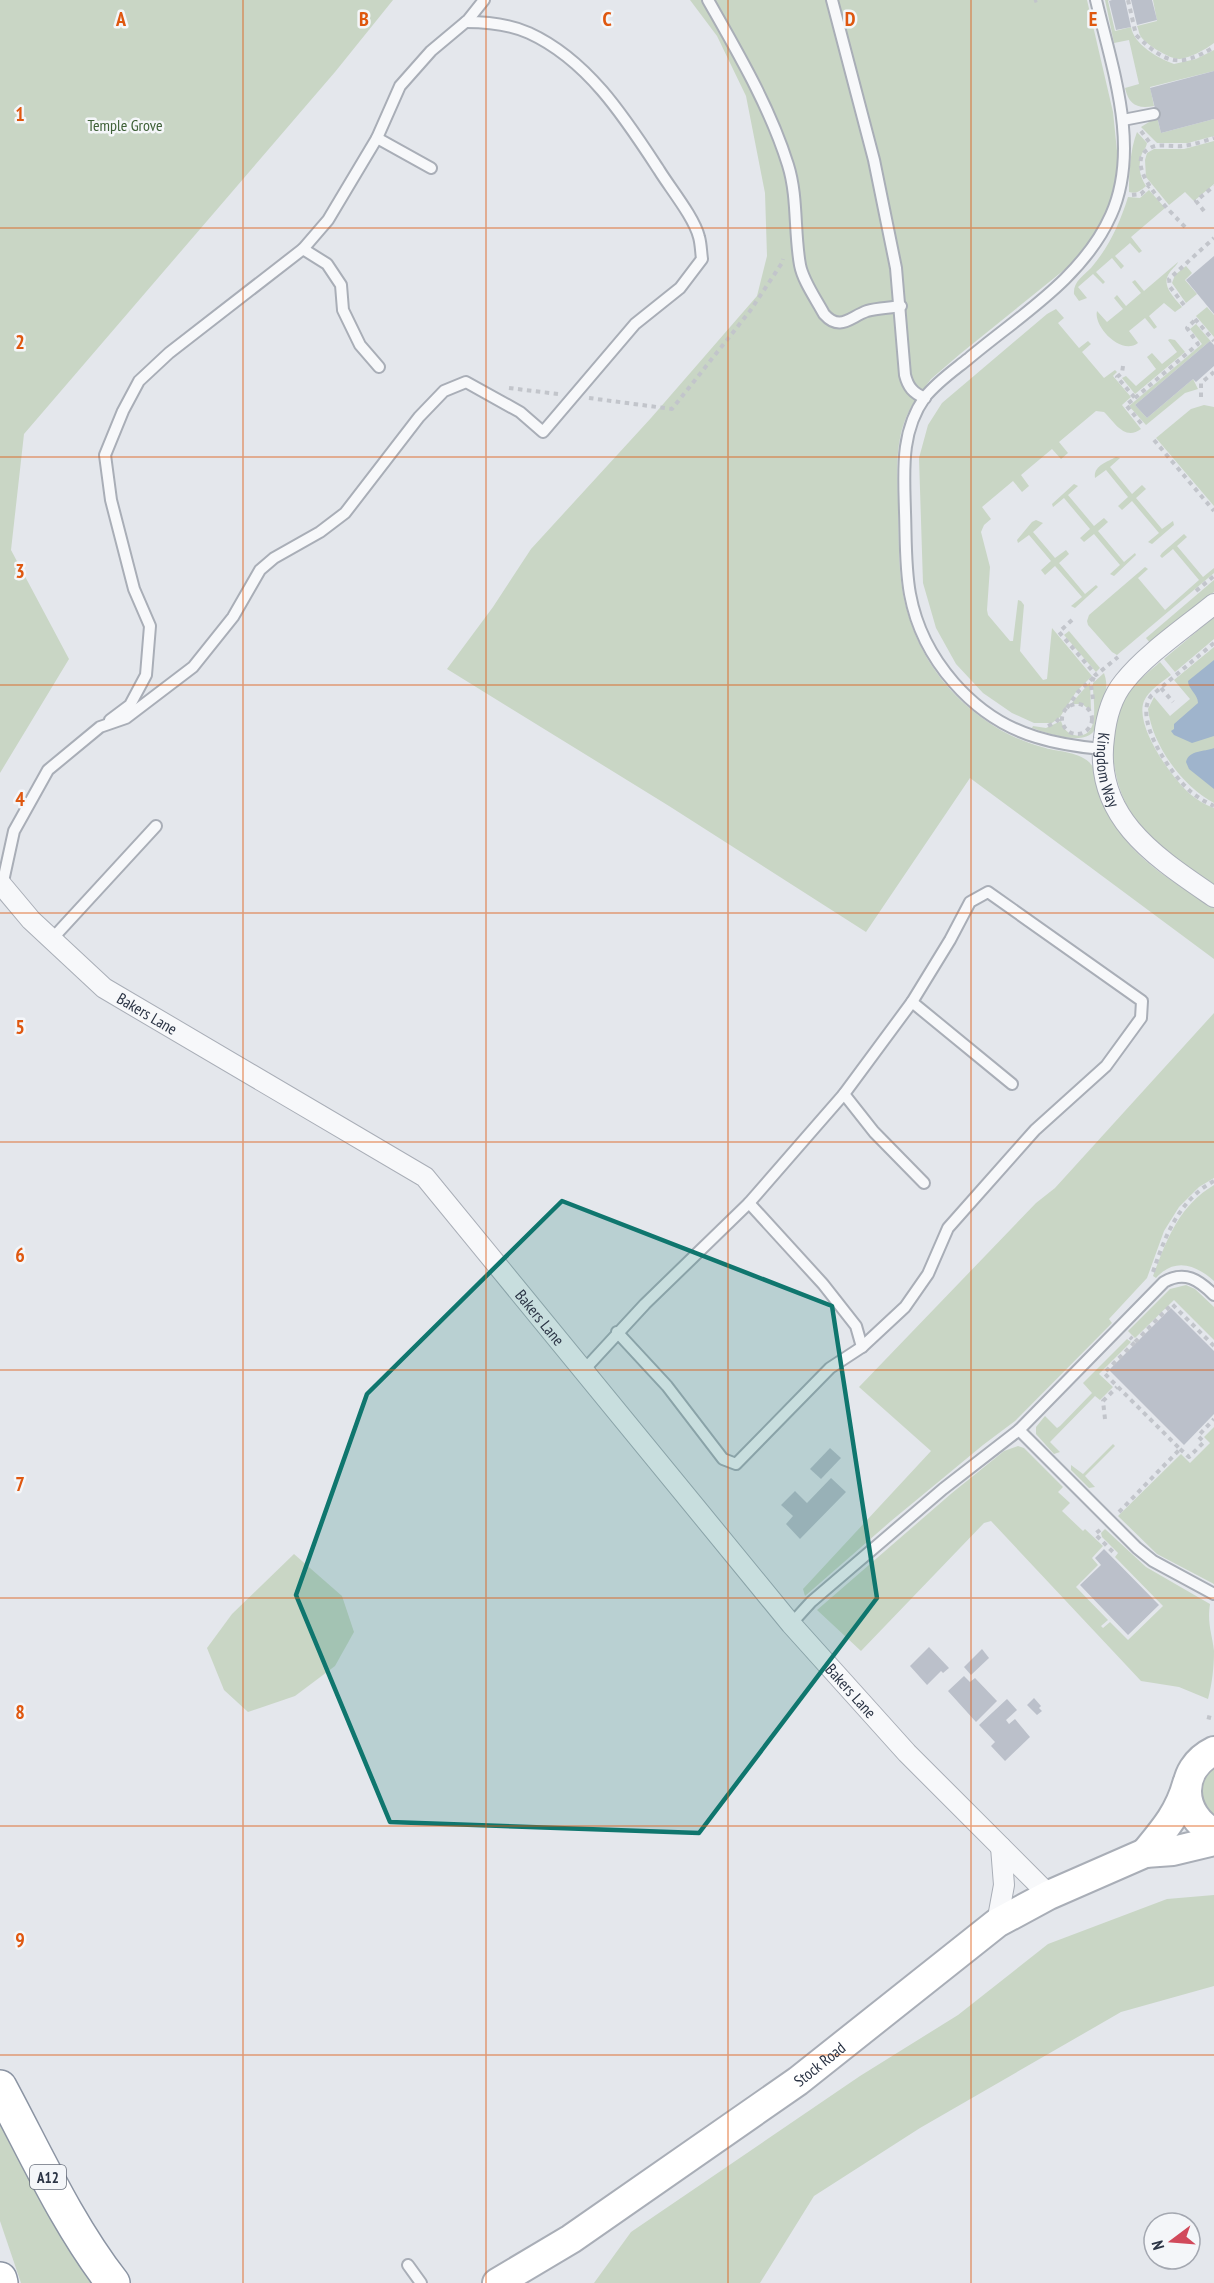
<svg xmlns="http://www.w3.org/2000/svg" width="1214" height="2283" font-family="'PT Sans Narrow',sans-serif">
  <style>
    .green { fill: #c9d6c5 }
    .water { fill: #9fb4cc }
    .building { fill: #bbc0ca }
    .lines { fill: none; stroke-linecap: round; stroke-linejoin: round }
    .service-casing { stroke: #a9aeb7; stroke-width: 14 }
    .minor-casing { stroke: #a9aeb7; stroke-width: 22 }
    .secondary-casing { stroke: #a9aeb7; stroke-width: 32 }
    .trunk-casing { stroke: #8b94a3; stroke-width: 36 }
    .path { stroke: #c2c5cb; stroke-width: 4; stroke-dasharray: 4.5 4.5; stroke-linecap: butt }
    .service { stroke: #f7f8fa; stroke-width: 10 }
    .minor { stroke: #f7f8fa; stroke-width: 20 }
    .secondary { stroke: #fff; stroke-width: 28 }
    .trunk { stroke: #fff; stroke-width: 33 }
    .marked { fill: #0f766e; fill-opacity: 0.2; stroke: #0f766e; stroke-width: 4.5; stroke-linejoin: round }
    .grid { fill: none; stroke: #df570f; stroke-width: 1.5; stroke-opacity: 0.55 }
    .labels { text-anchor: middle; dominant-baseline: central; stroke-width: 5; stroke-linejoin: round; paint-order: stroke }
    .shield { fill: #f4f6f9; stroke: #676e7b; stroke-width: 1.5 }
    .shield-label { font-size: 15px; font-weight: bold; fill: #2b3445 }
    .park-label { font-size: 16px; fill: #3f6138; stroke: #f4f6f9 }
    .street-label { font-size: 16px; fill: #2b3445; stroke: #f4f6f9 }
    .grid-label { font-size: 20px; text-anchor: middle; font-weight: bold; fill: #df570f; stroke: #f4f6f9; stroke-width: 5; stroke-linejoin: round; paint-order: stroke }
  </style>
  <rect width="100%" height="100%" fill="#e4e7ec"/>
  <g class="green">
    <path d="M0,0h393l-58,72 -311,362 -13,116 58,109 -69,114z"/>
    <path d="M690,0h14l48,86 34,81 11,99 31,55 68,-11 4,58 16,31c-22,32 -19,68 -18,105 1,30 0,61 5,90 10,52 39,96 82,126 18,13 36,21 57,27 15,5 35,4 47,15 9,9 8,22 13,33 3,10 8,20 13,29 21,38 64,61 99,84v51l-244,-181 -104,154 -197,-126 -222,-137 46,-62 38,-58 120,-131 106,-122 10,-40 -2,-63 -19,-97 -29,-60z"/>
    <path d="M712,0h116l41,160 27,143 -55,17 -16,-9 -21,-42 -11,-105 -9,-26z"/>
    <path d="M837,0h250l26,112 4,39 3,6 -3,24 -9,27 -12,25 -27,33 -109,88 -29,25 -10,13 -8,-7 -3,-11c-7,-127 -38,-252 -73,-374z"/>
    <path d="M1105,0h4l-1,1 7,30 16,-4c3,18 27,31 43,37l22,-5 18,-9v21l-64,16 4,19c-17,3 -25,-1 -29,-18l14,-4 -10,-44 -15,3z"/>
    <path d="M1153,0h61v43c-9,7 -23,14 -34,16 -9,1 -37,-16 -40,-24 -1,-1 -2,-8 -3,-9l20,-5z"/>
    <path d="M1157,117l4,16 53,-14v17l-26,7h-31l-16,-16z"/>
    <path d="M1137,132l10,11c-1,6 -5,8 -6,14 -3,10 -1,20 5,29 -6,5 -9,8 -17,6 0,-19 1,-42 8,-60z"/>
    <path d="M1214,141v43l-20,17 -9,-9 -16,13 -23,-28 -1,-17 2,-7 7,-4h30z"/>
    <path d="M1149,190l16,18 -34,29 11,14 -3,2 -9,-10 -15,13 9,10 -3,3 -9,-11 -16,14 9,10 -2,2 -10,-10 -15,13 9,11 -8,3 -5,-7c-1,-12 9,-18 17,-26 18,-21 29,-45 37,-71l12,1z"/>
    <path d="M1178,262c-1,3 -5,6 -8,10 -10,13 4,25 12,35l-7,5 -11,-9 -15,13 8,11 -3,2 -9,-11 -16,13 9,12c-17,13 -45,-17 -41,-32l10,11 16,-13 -9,-11 3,-3 9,11 15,-13 -9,-11 3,-2 9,11z"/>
    <path d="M1186,266l6,7 -7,7 12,14 -11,9 -14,-20 3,-8z"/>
    <path d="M1207,307l7,8v22l-18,-21z"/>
    <path d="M1056,309l8,9 -6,5 21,25 9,-7 3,3 -9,8 22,26 11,-8 2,2 -4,4 18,21 -9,8 19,24c-16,12 -26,-6 -37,-17l-8,-1 -37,31 9,11 -7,6 -9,-10 -31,26 8,11 -7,6 -9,-11 -31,26 9,12 -7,6 -3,7 9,35 -3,43 1,5 22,26h3l5,-41 3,1 3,4 -4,46 23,29 4,-1 5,-51 40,48 -16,16 -16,25 -8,6h-18l-22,-10 -29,-20 -27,-29 -20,-36 -13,-45 -4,-125 9,-33 14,-22 105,-89z"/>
    <path d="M1196,324l18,21 -4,-4 -75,64 12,13 46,-39 5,10 -13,4 -39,32 -17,-19 73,-62 -12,-15z"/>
    <path d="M1170,339l5,1 10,12 -50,42 -13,-16 4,-2 10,10 20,-17 -9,-12 5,-4 10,11 15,-12 -9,-12z"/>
    <path d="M1204,405l10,2v99l-58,-68 35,-29z"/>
    <path d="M1116,457l4,1 -10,9 22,27 10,-9 4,4 -10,9 26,31 11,-8 1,4 -22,19 -4,-2 11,-9 -27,-32 -10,9 -4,-4 10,-9 -22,-27 -11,8c-2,-12 12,-16 21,-21z"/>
    <path d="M1074,484l4,2 -10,9 26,31 10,-8 4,4 -10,9 26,31 11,-9 1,2 -22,21 -4,-2 10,-9 -26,-31 -10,8 -4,-4 10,-9 -26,-31 -11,9 -1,-3z"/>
    <path d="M1036,520l7,3 -10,9 22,26 11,-8 3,4 -10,9 26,31 11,-9 2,2 -23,21 -4,-2 11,-9 -27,-31 -10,9 -4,-5 10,-9 -22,-26 -11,8 -1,-3 15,-18z"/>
    <path d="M1184,534l3,3 -10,9 26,31 11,-9v5l-97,82 -5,-3 -24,-27 -1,-4 2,-6 56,-48 3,2 -10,9 27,32 34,-30 -26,-31 -11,9 -2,-2 2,-3z"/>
    <path d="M1214,580v12l-63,52 -5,-6z"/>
    <path d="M1214,617v22l-39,33 -11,-13z"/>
    <path d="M1069,631l31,37 -4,4 -32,-37z"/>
    <path d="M1214,647v156c-31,-16 -62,-58 -66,-94l6,-12 16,19 20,-17 -16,-19z"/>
    <path d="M1160,662l11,13c-9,7 -22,15 -27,26 -10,25 28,77 46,93 7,6 16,11 24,14v77c-26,-18 -56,-34 -75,-60 -29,-38 -36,-94 -9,-134 8,-11 20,-20 30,-29z"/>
    <path d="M1104,673c5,14 1,22 -4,36 -2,7 -2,16 -6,22 -11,15 -48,2 -62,-3l1,-2 13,2 15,-7c2,6 5,12 13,14 29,6 18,-38 19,-52z"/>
    <path d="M1090,682l1,29 -9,-7h-11z"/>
    <path d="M1214,1013v165l-15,9 -20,20 -15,24 -17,47 -38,41 3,4 -97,98 -32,24 -92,76 -86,75 -2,-7 128,-138 -72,-64 177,-184 19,-15z"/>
    <path d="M1214,1185v96c-18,-16 -39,-24 -58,-3l-3,-2c14,-37 26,-70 61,-91z"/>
    <path d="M1186,1285l9,4 19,18v33l-40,-40 -39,38 -7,-7 42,-42z"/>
    <path d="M1127,1339l4,3 -32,32 14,13 -13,13 -5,-4 -45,46 10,10 -6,2 -18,-20v-7l9,-11 12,12 3,-2 32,-33 -9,-10z"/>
    <path d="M1214,1427v157l-57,-30 -39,-38 63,-62 9,9 20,-20 -6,-6z"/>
    <path d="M1113,1444l2,2 -30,30 10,11 -6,1 -18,-18v-5l12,9z"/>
    <path d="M1018,1446l6,2 39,39 -5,5 12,11 -8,8 21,20 2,-2 18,17 -11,12 6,7 -22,22 32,33 -7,6 2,2 7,-6 18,18 35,-34 -48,-49 3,-4 -16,-16 -1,-4 4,-4 41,38 64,37c-3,20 2,29 4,47 0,16 -2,33 -6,48l-29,-12 -38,-6 -150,-160 -7,2 -123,128 -44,-41 135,-117 52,-42z"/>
    <path d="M294,1554l48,42 12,36 -19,34 -40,30 -47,16 -24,-22 -17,-42 25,-34z"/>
    <path d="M1214,1763v58l-7,-6 -9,-29z"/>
    <path d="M1214,1895v91l-93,26 -201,116 -106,68 -54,87h-166l37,-51 229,-156 98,-61 90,-71 119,-45z"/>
    <path d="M0,2115l97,168h-76l-21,-62z"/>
  </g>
  <g class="water">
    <path d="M1214,660v76l-22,7 -18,-8 -3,-4 3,-2v-5l24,-21c0,-9 -10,-14 -10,-22z"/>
    <path d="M1214,748v41l-25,-20 -3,-7c3,-12 18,-10 28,-14z"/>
  </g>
  <g class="building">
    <path d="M1112,0h13l6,27 -15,3 -7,-29z"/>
    <path d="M1131,0h21l5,20 -20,5z"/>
    <path d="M1214,71v48l-53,14 -11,-45z"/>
    <path d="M1214,256v58l-28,-34z"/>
    <path d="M1210,341l4,4v21l-18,16 -3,-3 -46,39 -12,-13z"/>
    <path d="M1171,1308l43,43v63l-30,31 -75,-75z"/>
    <path d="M830,1448l11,10 -20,21 -11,-10z"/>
    <path d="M831,1478l15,14 -46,47 -14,-15 7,-8 -12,-11 14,-14 12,12z"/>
    <path d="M1104,1549l55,56 -31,30 -48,-50 21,-20 -6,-7z"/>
    <path d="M929,1647l20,21 -6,5 -2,-2 -14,14 -17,-19z"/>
    <path d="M982,1649l7,9 -18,17 -7,-8z"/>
    <path d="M964,1676l6,6 5,-4 22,23 -21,21 -28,-31z"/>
    <path d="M1034,1698l7,8 -2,2 3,3 -5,4 -10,-10z"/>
    <path d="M1007,1699l10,11 -11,10 3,4 6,-5 15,18 -25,24 -14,-15 4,-4 -16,-17z"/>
  </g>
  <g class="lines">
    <g class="service-casing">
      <g id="service">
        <path d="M708,0c30,53 62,107 80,165 10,32 6,67 12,100 3,16 16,34 24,49 16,18 26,3 43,-3 10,-3 23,-3 34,-5"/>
        <path d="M832,0l42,160 22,108 9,107c3,12 8,18 20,23"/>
        <path d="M1096,0c16,68 45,148 15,215 -28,63 -92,101 -143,144 -15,12 -31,23 -43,38 -25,35 -21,75 -20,115 1,27 0,55 5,82 12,65 63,124 126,143 22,7 44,10 66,12"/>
        <path d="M1123,120l31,-6"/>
        <path d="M377,138l23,-52 31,-35 37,-31 16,-20"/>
        <path d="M303,249l25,-29 49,-82 54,30"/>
        <path d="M110,720l20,-15 16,-30 4,-49 -16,-37 -23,-89 -6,-45 18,-44 16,-30 30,-28 134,-104 24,15 14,21 2,25 17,35 19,22"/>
        <path d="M2,886l12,-55 34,-61 52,-43 26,-9 67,-51 40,-50 27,-47 14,-12 46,-26 25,-19 74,-96 25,-26 22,-9 54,30 23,20 92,-108 45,-36 22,-29c-1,-7 -1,-15 -3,-22 -5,-20 -29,-49 -40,-67 -34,-52 -71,-110 -130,-137 -20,-9 -42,-11 -63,-11"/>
        <path d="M52,939l104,-113"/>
        <path d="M912,1002l100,82"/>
        <path d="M844,1094l30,38 50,51"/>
        <path d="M617,1332l50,54 56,73 13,5 94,-96 32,-21 43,-40 23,-33 20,-46 87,-98 71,-64 35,-48 1,-17 -154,-109 -18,10 -20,38 -38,62 -68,92 -95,109"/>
        <path d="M584,1370l61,-66 104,-101 74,81 33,42 6,21"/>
        <path d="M1019,1430l118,118 16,13 61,33"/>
        <path d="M791,1624l20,-22 132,-113 76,-59 145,-148c21,-12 35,-2 50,13"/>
        <path d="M408,2265l13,18"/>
      </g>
    </g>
    <g class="minor-casing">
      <g id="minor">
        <path id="s1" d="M1214,604c-28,23 -68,50 -90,78 -13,16 -18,36 -20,56 -11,80 53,120 110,159"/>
        <path id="s2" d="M0,883l31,37 73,68 321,189 366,447 116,129 142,142"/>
        <path d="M997,1923l7,-38 -3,-38"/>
      </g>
    </g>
    <g class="secondary-casing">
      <g id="secondary">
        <path d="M1214,1751c-37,18 -35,63 0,82"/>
        <path d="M1145,1853c19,-23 34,-40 42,-69"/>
        <path id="s3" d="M497,2283l74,-44 227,-158 199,-158 52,-28 96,-42 28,-2 41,-10"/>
      </g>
    </g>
    <g class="trunk-casing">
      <g id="trunk">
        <path d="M0,2087c35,65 67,137 113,196"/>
        <path d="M0,2279l1,4"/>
      </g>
    </g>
    <g class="path">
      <path d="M1128,0l8,35c29,28 42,34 78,12"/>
      <path d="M1034,1l3,-1"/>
      <path d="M1141,131l12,16"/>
      <path d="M1132,195l9,-1 8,-8"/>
      <path d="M1204,211l-8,-10 18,-15"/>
      <path d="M1185,227c-12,-13 -66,-63 -35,-79 9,-5 23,-1 32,-2 11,-1 22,-5 32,-8"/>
      <path d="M1184,305l-14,-18 -1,-8 45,-41"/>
      <path d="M1195,319l19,22"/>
      <path d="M1123,366l-1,7 -5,4 18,21 -9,7 18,22"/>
      <path d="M509,388l49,6"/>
      <path d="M1201,397v-14l13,-11"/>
      <path d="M589,398l83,11 78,-98 32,-48 1,-4"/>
      <path d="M1135,398l63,-54 -11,-16 9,-9"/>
      <path d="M1154,440l60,71"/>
      <path d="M1196,591l18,-15"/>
      <path d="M1072,620l-13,12 37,43 22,-18"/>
      <path d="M1214,643l-63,53c-18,24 20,78 39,95 7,6 15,11 24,15"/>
      <path d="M1161,688l12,14"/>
      <path d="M1093,699l-2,-14 3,-8"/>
      <circle cx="1077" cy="719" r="15"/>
      <path d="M1067,708l11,-16 17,-16"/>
      <path d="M1048,726l8,-4 5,-5"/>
      <path d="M1153,1272c12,-36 26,-72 61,-91"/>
      <path d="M1135,1342l37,-38 42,42"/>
      <path d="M1105,1419l-2,-18 14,-14"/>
      <path d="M1180,1449l9,8 15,-15 -6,-6 16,-17"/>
      <path d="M1119,1512l61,-63 -76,-76 31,-31 -5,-5"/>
      <path d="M1100,1530l-5,4 19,19"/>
      <path d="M1207,1717l4,1"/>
    </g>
    <use href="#service" class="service"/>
    <use href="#minor" class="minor"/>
    <use href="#secondary" class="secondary"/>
    <use href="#trunk" class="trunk"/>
  </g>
  <path class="marked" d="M562,1201l270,105 45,292 -178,235 -309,-11 -94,-227 71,-201z"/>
  <path class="grid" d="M243,0v2283M486,0v2283M728,0v2283M971,0v2283M0,228h1214M0,457h1214M0,685h1214M0,913h1214M0,1142h1214M0,1370h1214M0,1598h1214M0,1826h1214M0,2055h1214"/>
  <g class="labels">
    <rect class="shield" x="30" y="2165" width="36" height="24" rx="4.5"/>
    <g class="shield-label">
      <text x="48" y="2177">A12</text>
    </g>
    <g class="park-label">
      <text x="125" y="125">Temple Grove</text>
    </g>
    <g class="street-label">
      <text stroke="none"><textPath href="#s1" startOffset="212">Kingdom Way</textPath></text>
      <text stroke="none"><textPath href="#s2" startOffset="198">Bakers Lane</textPath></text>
      <text stroke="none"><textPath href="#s2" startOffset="702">Bakers Lane</textPath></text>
      <text stroke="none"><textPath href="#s2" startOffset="1188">Bakers Lane</textPath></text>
      <text stroke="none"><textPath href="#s3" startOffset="390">Stock Road</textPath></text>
    </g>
  </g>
  <g class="grid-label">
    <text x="121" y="26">A</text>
    <text x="364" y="26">B</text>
    <text x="607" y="26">C</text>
    <text x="850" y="26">D</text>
    <text x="1093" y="26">E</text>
    <text x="20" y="121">1</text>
    <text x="20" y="349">2</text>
    <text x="20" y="578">3</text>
    <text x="20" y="806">4</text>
    <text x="20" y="1034">5</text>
    <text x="20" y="1262">6</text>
    <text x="20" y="1491">7</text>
    <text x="20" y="1719">8</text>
    <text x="20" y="1947">9</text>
  </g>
  <g transform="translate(1172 2241) rotate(254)"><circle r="28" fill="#f4f6f9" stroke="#a4a8b1" stroke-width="1.5"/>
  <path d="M0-4.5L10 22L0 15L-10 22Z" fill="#d1495b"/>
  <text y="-9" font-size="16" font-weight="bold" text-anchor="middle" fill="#2b3445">N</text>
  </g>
</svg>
